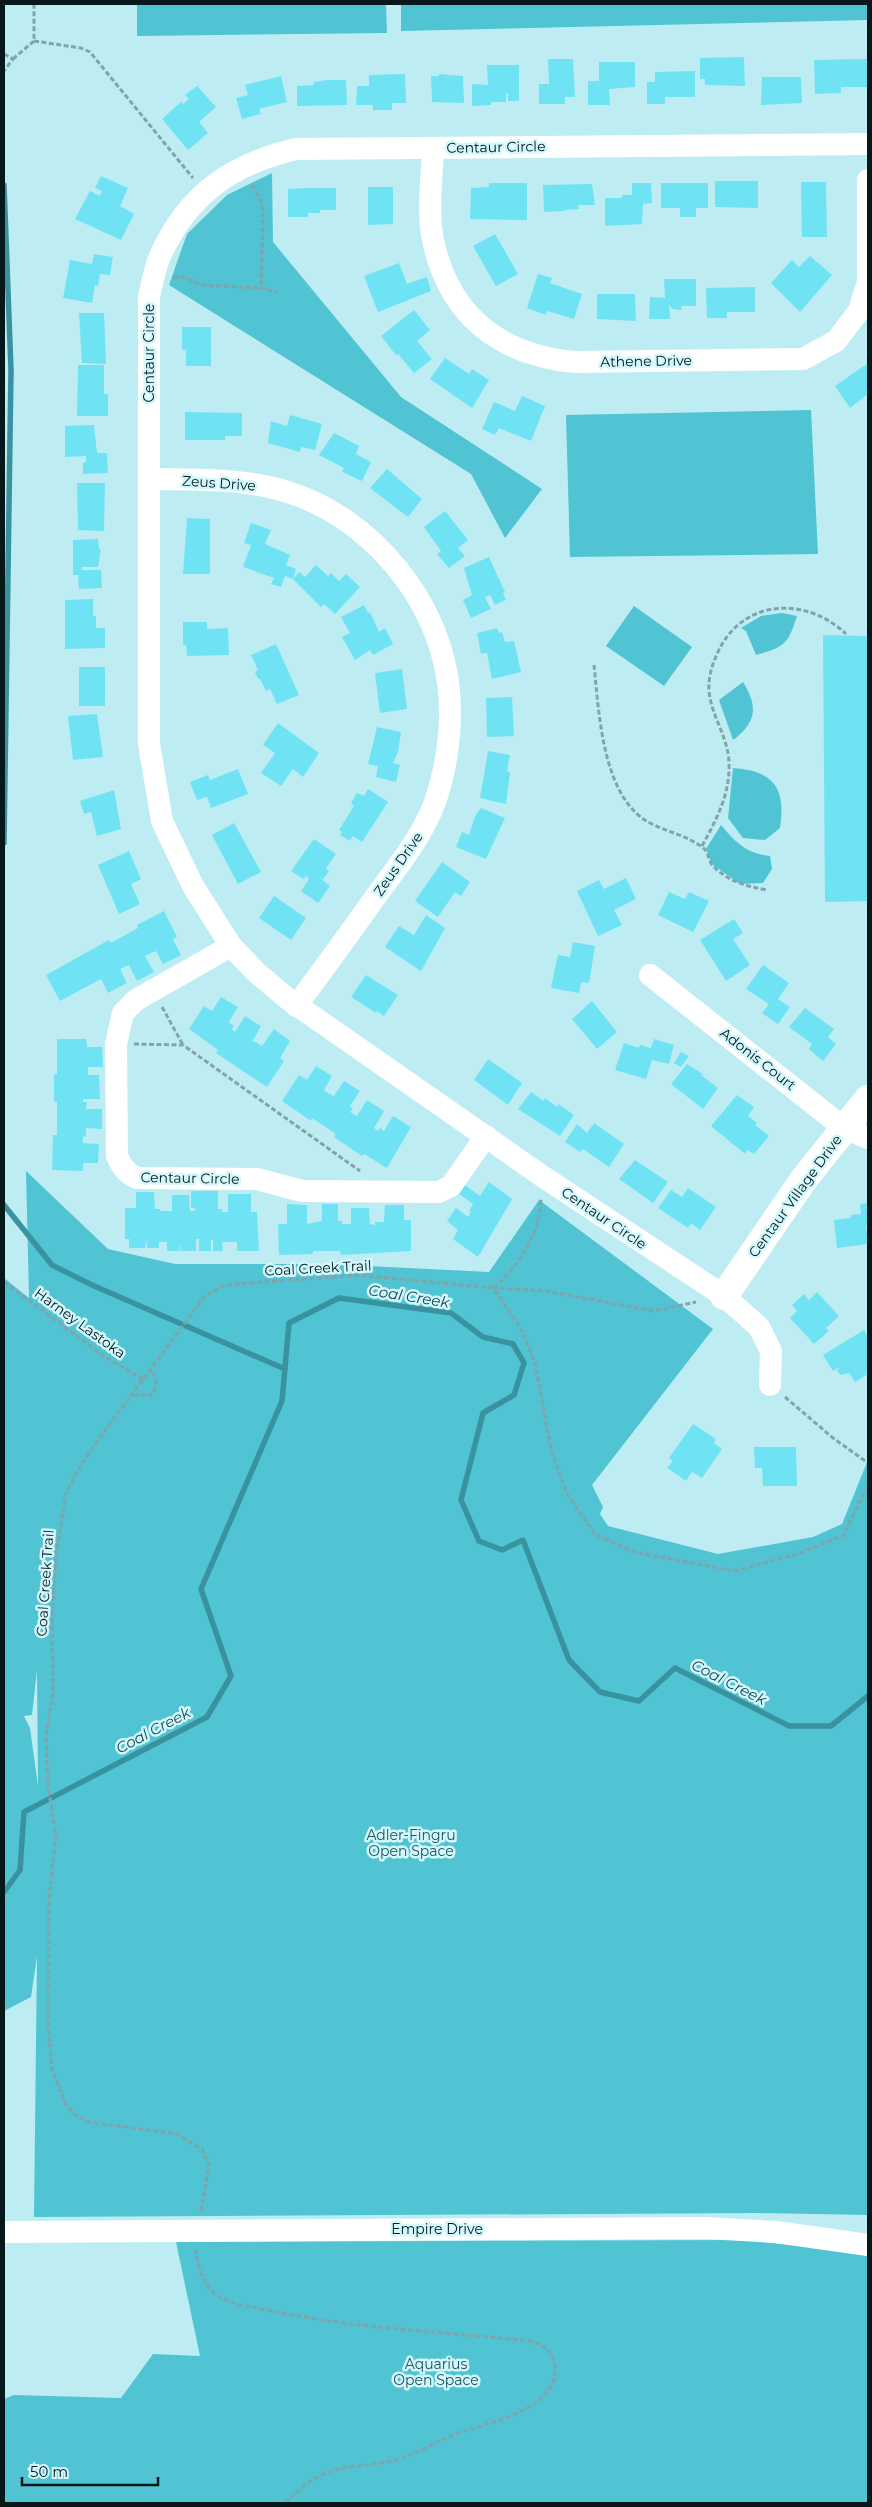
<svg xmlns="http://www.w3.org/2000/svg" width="872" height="2507" font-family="Montserrat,sans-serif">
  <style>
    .green { fill: #50c4d3; fill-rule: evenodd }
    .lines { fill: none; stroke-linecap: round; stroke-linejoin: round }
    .stream { stroke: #39939f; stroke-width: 5.5 }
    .building { fill: #6fe3f3 }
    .path { stroke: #7fa5aa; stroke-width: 3; stroke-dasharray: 5 2.5; stroke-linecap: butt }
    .street { stroke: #fff; stroke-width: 22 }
    .secondary { stroke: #fff; stroke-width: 28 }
    .labels { text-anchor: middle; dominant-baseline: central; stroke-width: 5; stroke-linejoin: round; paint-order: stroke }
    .street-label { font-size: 14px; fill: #06181a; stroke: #d2f8fd }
    .park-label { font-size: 14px; fill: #20535a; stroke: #d2f8fd }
    .water-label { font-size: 15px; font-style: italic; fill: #154950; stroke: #d2f8fd }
  </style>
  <rect width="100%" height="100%" fill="#bdedf3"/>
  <g class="green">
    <path d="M137,4h249l1,29 -250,3z"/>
    <path d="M401,4h467v16l-467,11z"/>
    <path d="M272,173l1,69 128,155 141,92 -37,49 -34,-64 -302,-189 18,-51 40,-39z"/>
    <path d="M811,410l7,144 -248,3 -4,-142z"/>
    <path d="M634,606l58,41 -28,39 -58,-40z"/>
    <path d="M782,613l15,3c-9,28 -12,31 -41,39l-10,-24 -5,-3 20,-12z"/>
    <path d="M743,682c15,24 14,40 -10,58l-14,-40z"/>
    <path d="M733,768c41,3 53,20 47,60l-15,12 -22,-2 -15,-20z"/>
    <path d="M721,825c14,17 26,29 49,31l2,13 -9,14 -23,1 -28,-20 -6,-15z"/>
    <path d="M26,1171l82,78 67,15h152l162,8 50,-72 174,129 -121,156 11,22 -3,7 8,12 110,28 95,-17 29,-13 26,-64v755l-111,-2 -723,4 3,-261 -6,41 -27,14v-733l25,20zM37,1670l1,116 -8,-58 -6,-12 8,-1z"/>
    <path d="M742,2240l98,10 28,6v247h-864v-104l10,-4 107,3 32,-44 47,2 -24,-114z"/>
  </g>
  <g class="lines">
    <g class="stream">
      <path d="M4,185l7,185 -7,473"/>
      <path d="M4,1205l48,60 40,20 193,84"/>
      <path d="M4,1892l16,-22 4,-58 183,-95 24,-41 -30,-87 81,-188 7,-78 50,-25 112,15 32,24 30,7 11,19 -10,32 -31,18 -22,87 18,41 23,9 21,-10 46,120 31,32 39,9 36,-33 114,58h42l37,-30"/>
    </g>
  </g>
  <g class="building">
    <path d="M744,57l1,29 -40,-1v-6h-5v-21z"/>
    <path d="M548,59h25l2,38h-10v7h-26v-20h10z"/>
    <path d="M867,59l1,28h-27v6l-26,1 -1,-34z"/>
    <path d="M599,62h36v25l-26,2 1,16h-22v-24h11z"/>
    <path d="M487,65h32v36h-11v-8h-2v9h-15v3l-19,1v-22l16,1z"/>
    <path d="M695,71v26h-30v7h-18v-22h8v-10z"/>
    <path d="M405,74l1,29h-14v7h-19v-5h-17l1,-19h12v-11z"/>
    <path d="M439,74l24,2 1,27 -32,-1 -1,-26h8z"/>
    <path d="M281,76l6,26 -28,7 2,5 -19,5 -6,-21 12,-3 -3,-10z"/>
    <path d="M762,77h39l1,26 -41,2z"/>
    <path d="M327,80h19l1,25 -50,1v-20l17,-1v-3z"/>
    <path d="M197,86l19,21 -17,15 9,11 -20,17 -26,-31 19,-17 2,2 6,-5 -4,-4z"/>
    <path d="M101,176l27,12 -8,18 14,8 -13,26 -46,-21 15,-28 10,5 2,-5 -7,-3z"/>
    <path d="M715,181h43v27l-43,-1z"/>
    <path d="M801,182h25l1,55h-25z"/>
    <path d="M489,183h38v37l-57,-1 1,-31 18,-1z"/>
    <path d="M632,183h19l1,20 -9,1 -1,20 -37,2v-28h17v-3h10z"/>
    <path d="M661,183h47v25h-12v9h-16v-9h-19z"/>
    <path d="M592,184l3,21h-17l1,4 -14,1v1l-21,1 -1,-27z"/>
    <path d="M368,187h25v37l-25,1z"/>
    <path d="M307,188h29v22h-16v3h-12v4h-20v-28z"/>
    <path d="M495,234l23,40 -22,12 -23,-40z"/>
    <path d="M94,254l19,3 -3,18 -10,-1 -2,12 -3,-1 -3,18 -29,-5 7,-38 22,4z"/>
    <path d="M810,256l22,19 -32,37 -29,-29 21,-23 7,7z"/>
    <path d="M399,263l8,21 20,-7 4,14 -53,21 -14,-36z"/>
    <path d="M538,274l14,4 -2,5 32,11 -8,25 -27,-8 -1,4 -19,-7z"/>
    <path d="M664,279h32v27h-14l-1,4 -9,-1 -3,-5 1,15h-21l1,-22 15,1z"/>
    <path d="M755,287v25h-28v6h-20l-1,-30z"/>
    <path d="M597,294h38l1,27 -39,-2z"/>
    <path d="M414,310l16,20 -13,11 15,18 -18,14 -16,-19 -2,1 -15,-19z"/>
    <path d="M79,313h25l2,51 -24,-1z"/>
    <path d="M182,327h29v39h-25v-16h-4z"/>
    <path d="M445,358l24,16 3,-5 17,11 -17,28 -42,-29z"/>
    <path d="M868,363v31l-18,14 -15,-22z"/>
    <path d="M78,365h26v29h4v22h-31z"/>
    <path d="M522,396l23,10 -14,35 -32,-13 -4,7 -13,-6 12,-27 21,9z"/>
    <path d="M185,412l57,1v23h-17v4h-40z"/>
    <path d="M290,415l32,9 -7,26 -14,-3 -1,5 -32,-9 3,-22 16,5z"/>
    <path d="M94,425l3,28h10l1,20 -25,1v-11l3,-1v-6l-21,1v-31z"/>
    <path d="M334,433l25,13 -3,8 15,8 -9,19 -20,-9 2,-4 -25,-13z"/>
    <path d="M387,469l35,30 -14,18 -38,-29z"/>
    <path d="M77,483h28l-1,48 -26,-1z"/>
    <path d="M445,511l23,29 -10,8 7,8 -16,12 -12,-14 4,-3 -17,-24z"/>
    <path d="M187,518l23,1v55h-27z"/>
    <path d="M251,523l20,7 -6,14 25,11 -4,10 10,4 -3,10 -8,-3 -4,11 -10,-3 3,-6 -31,-11 8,-22 -7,-2z"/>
    <path d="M98,539l1,10h2l-3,18h-16v3h19l1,18 -23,1 -1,-14h-5v-35z"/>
    <path d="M489,557l16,35 -2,1 3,7 -11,5 -5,-10 -5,2 6,12 -20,9 -8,-18 9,-5 -8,-27z"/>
    <path d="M316,565l12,11 3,-3 8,8 7,-7 14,13 -25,27 -11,-10 -3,3 -28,-28 6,-7 6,5z"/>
    <path d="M93,599v17h3v12h9v20l-40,1v-49z"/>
    <path d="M364,605l4,8 2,-1 9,20 6,-4 8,16 -20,11 -3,-5 -15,10 -13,-23 8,-4 -9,-16z"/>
    <path d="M183,622h24v7l21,-1 1,27 -42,1 -1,-11h-3z"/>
    <path d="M497,628l2,5 3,-1 3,10 9,-1 7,31 -29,7 -5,-26 -6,1 -4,-21z"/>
    <path d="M823,635l45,1v265l-43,1z"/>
    <path d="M276,644l23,51 -22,9 -7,-15 -4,2 -6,-12h-2l-3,-7 3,-2 -7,-15z"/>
    <rect x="79" y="667" width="26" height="39"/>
    <path d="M402,669l5,40 -27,4 -5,-40z"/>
    <path d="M512,697l2,39 -27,1 -1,-39z"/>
    <path d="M97,714l6,43 -30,3 -5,-44z"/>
    <path d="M278,723l41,30 -16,24 -10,-8 -12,17 -20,-13 14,-20 -12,-8z"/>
    <path d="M377,727l24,5 -3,20 -5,11 7,2 -4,17 -20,-5 2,-11 -10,-2z"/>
    <path d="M488,751l22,4 -3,16 3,1 -4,32 -26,-6z"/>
    <path d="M238,769l10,25 -37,14 -4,-11 -10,3 -7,-18 18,-7 2,5z"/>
    <path d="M368,789l20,13 -26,40 -9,-6 -3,5 -10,-6 2,-3 -3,-2 15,-24 -3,-3 6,-10 7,3z"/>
    <path d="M114,790l7,39 -24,7 -6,-24 -7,2 -4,-13z"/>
    <path d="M481,808l24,10 -19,41 -30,-12 6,-15 7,3 6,-19z"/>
    <path d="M234,823l27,49 -23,12 -26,-49z"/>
    <path d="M314,839l22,15 -10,14 3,3 -6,8 -5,-3 12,10 -12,17 -17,-12 8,-12 -3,-3 -3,3 -12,-8z"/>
    <path d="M129,851l12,28 -10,5 9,20 -21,10 -21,-49z"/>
    <path d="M442,862l28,20 -9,14 -6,-4 -17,25 -23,-16z"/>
    <path d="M626,878l10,21 -22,11 8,15 -24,11 -21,-45 22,-11 5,9z"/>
    <path d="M669,892l16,7 4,-7 20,9 -16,31 -35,-17z"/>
    <path d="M274,896l32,22 -15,22 -32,-22z"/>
    <path d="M164,911l13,26 -4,2 8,16 -18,9 -7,-13 -11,5 9,16 -17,9 -8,-16 -9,4 7,14 -19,10 -7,-14 -41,22 -14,-26 63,-35 2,3 27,-15 -1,-3z"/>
    <path d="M426,915l19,13 -24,43 -36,-24 14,-21 15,9z"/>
    <path d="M734,919l9,14 -10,6 17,26 -24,16 -26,-41z"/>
    <path d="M573,942l22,4 -6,37 -8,-1 -2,11 -28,-5 7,-33 12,2z"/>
    <path d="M763,965l26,18 -11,16 12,8 -12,17 -16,-11 7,-9 -23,-15z"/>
    <path d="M366,975l32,20 -14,21 -7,-5 -1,2 -25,-16z"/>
    <path d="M221,997l17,10 -9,15 5,4 -2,3 3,3 10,-16 16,10 -9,16h4l6,4 12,-17 16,12 -10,17 4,3 -17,26 -51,-34 2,-3 -29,-21 15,-23 8,5z"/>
    <path d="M592,1001l25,31 -20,17 -25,-30z"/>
    <path d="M805,1008l29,21 -6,8 8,7 -13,17 -14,-12 3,-5 -23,-17z"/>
    <path d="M57,1039h29l1,8h15l1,20h-15v8h11l1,24h-17v3h4l-1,7h16v20l-16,-1v9l-3,-1v7l16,1 -1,19h-15v8l-31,-1 1,-35h4v-33h-3v-28h3z"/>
    <path d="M654,1039l20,6 -5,19 -17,-4 -6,19 -31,-9 9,-27 15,5 1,-3 11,3z"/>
    <path d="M681,1052l8,4 -8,11 -7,-4z"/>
    <path d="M488,1059l34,24 -14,22 -34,-25z"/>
    <path d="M687,1064l16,10 -2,1 17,13 -15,21 -32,-25z"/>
    <path d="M316,1066l16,10 -8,14 4,3 6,3 10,-15 16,10 -10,15 3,3 -3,3 7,4 10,-16 17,11 -10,17 4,3 2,-3 4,3 9,-15 18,11 -24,41 -23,-14 -2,2 -28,-19 2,-3 -24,-16 -1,3 -29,-20 17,-26 8,5z"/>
    <path d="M531,1092l13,9 1,-3 12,9 1,-3 16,11 -14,21 -42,-27z"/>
    <path d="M737,1095l17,12 -6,9 9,7 -2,2 14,11 -15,18 -6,-4 -3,4 -34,-28z"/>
    <path d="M594,1123l30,21 -15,23 -26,-18 -3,3 -15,-10 12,-18 10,9z"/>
    <path d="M635,1160l33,22 -15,21 -34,-24z"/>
    <path d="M489,1182l23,17 -34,58 -25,-18 5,-9 -11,-9 9,-13 12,9 3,-5 -2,-1 4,-7 -14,-10 6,-9 15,11z"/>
    <path d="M688,1188l28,19 -16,23 -9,-7 -3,5 -30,-20 13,-18 11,7z"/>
    <path d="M191,1191h27v18h4v3h6v-18h23v18h6l2,39h-22v-9h-15l1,9h-10v-11h-2v11h-12v-12h-3v12h-15v-9l-1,9h-13v-9h-8v6h-12v-9l-2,9h-16v-9h-4v-31h11v-16h18l1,17h5v2h12v-16h17l1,16h5v-3h-4z"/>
    <path d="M868,1203v22l-2,1 2,18 -31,4 -3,-28 17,-2v-3l10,-1 -1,-10z"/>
    <path d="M287,1204l20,1v19l15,-3v-17h16v17h4v3h9v-16h18l1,16 5,1v-3h9l1,-17h19v15h7v31l-70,4 -1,-4h-27v3l-34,1 -1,-31h9z"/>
    <path d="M817,1292l22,24 -13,12 3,3 -15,13 -24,-26 7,-7 -5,-6 12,-11 5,6z"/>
    <path d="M864,1330l4,7v37l-13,8 -6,-9 -9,2 -3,-5 5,-4 -9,5 -10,-16z"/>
    <path d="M693,1424l23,15 -2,4 8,6 -20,29 -10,-6 -6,9 -19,-13 6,-7 -4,-3z"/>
    <path d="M754,1447h42l1,39h-34l-1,-18h-7z"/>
  </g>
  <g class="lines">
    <g class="path">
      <path d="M34,41l47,7 9,4 103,126"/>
      <path d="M4,54l9,5 -9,12"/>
      <path d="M13,59l21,-18v-37"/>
      <path d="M252,185l9,16 2,12 -2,75 17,4"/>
      <path d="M173,277l14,1 13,7 61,3"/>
      <path d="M594,665c5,47 8,133 56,158 17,9 36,12 52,24 7,4 6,13 11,19 16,16 33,20 54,24"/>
      <path d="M702,846c14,-26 28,-51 27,-82 0,-26 -18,-48 -20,-73 -1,-13 3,-26 8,-37 24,-55 88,-59 129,-20"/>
      <path d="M162,1007l21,38"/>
      <path d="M134,1044l49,1 177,126"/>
      <path d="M4,1282l101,75 39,23"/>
      <path d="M493,1288l53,3 108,20 42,-9"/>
      <path d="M494,1288c26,-24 45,-53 47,-89"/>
      <path d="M133,1395h18c8,-8 6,-17 0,-24"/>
      <path d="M785,1397l48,41 35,25"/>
      <path d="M201,2211l8,-47 -7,-15 -25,-15 -88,-12 -14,-7 -10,-12 -13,-34 -4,-43 1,-129 7,-61 -8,-51 -2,-49 7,-45 -1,-73 4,-64 10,-60 10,-21 17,-26 112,-151 19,-11 135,-10 134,13 28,40 14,35 16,86 16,45 28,40 39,18 100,19 63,-17 46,-18 25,-51"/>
      <path d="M196,2249c1,17 7,37 22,47 16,10 41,12 59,16 84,17 169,20 254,29 14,5 22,10 24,26 5,42 -68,56 -96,66 -21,7 -39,20 -60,26 -23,7 -48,5 -71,13 -17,6 -30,19 -43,31"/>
    </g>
    <g class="street">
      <path d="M433,149c-1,29 -6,63 0,91 16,76 67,115 142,122l228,-3 33,-18 23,-30 9,-29v-102"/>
      <path d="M150,479c46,1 94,-1 138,13 75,24 137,92 156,169 11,44 6,98 -9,141 -13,35 -37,64 -59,94 -26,37 -53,74 -80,110"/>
      <path d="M231,946l-95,54 -13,13 -7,31 1,112c5,11 9,17 20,22l120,1 45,12 137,1 12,-6 35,-50"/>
      <path d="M650,975l194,153 24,10"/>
      <path d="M770,1385l1,-34 -12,-24 -35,-31 -182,-120 -254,-177 -31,-26 -26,-27 -38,-60 -31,-65 -13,-77v-447c3,-14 6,-29 11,-41 28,-62 72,-92 136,-107l572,-5"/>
      <path d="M4,2232l702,-4 70,4 92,13"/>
    </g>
    <path class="secondary" d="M724,1296l80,-117 64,-80"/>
  </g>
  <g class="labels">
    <g class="street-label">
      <text transform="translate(496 147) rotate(-1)">Centaur Circle</text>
      <text transform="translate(149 353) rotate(-90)">Centaur Circle</text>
      <text transform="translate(646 361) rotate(-1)">Athene Drive</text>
      <text transform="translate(219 483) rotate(4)">Zeus Drive</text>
      <text transform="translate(398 864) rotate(-55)">Zeus Drive</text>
      <text transform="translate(758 1059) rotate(38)">Adonis Court</text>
      <text transform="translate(190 1178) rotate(1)">Centaur Circle</text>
      <text transform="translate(795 1196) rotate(-54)">Centaur Village Drive</text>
      <text transform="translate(604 1218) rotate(34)">Centaur Circle</text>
      <text transform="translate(318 1268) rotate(-3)">Coal Creek Trail</text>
      <text transform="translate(80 1323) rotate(36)">Harney Lastoka</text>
      <text transform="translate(45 1583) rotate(-86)">Coal Creek Trail</text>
      <text x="437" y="2229">Empire Drive</text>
    </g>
    <g class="park-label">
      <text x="411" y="1835">Adler-Fingru<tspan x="411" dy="16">Open Space</tspan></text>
      <text x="436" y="2364">Aquarius<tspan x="436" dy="16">Open Space</tspan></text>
    </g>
    <g class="water-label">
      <text transform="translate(409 1296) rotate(9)">Coal Creek</text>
      <text transform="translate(729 1682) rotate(27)">Coal Creek</text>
      <text transform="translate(153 1730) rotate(-28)">Coal Creek</text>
    </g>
  </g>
  <rect width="872" height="2507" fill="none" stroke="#06181a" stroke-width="10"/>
  <path d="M22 2477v8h136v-8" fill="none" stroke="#06181a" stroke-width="2.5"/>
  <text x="30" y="2477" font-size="15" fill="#06181a" stroke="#d2f8fd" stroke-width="4" paint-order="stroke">50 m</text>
</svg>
